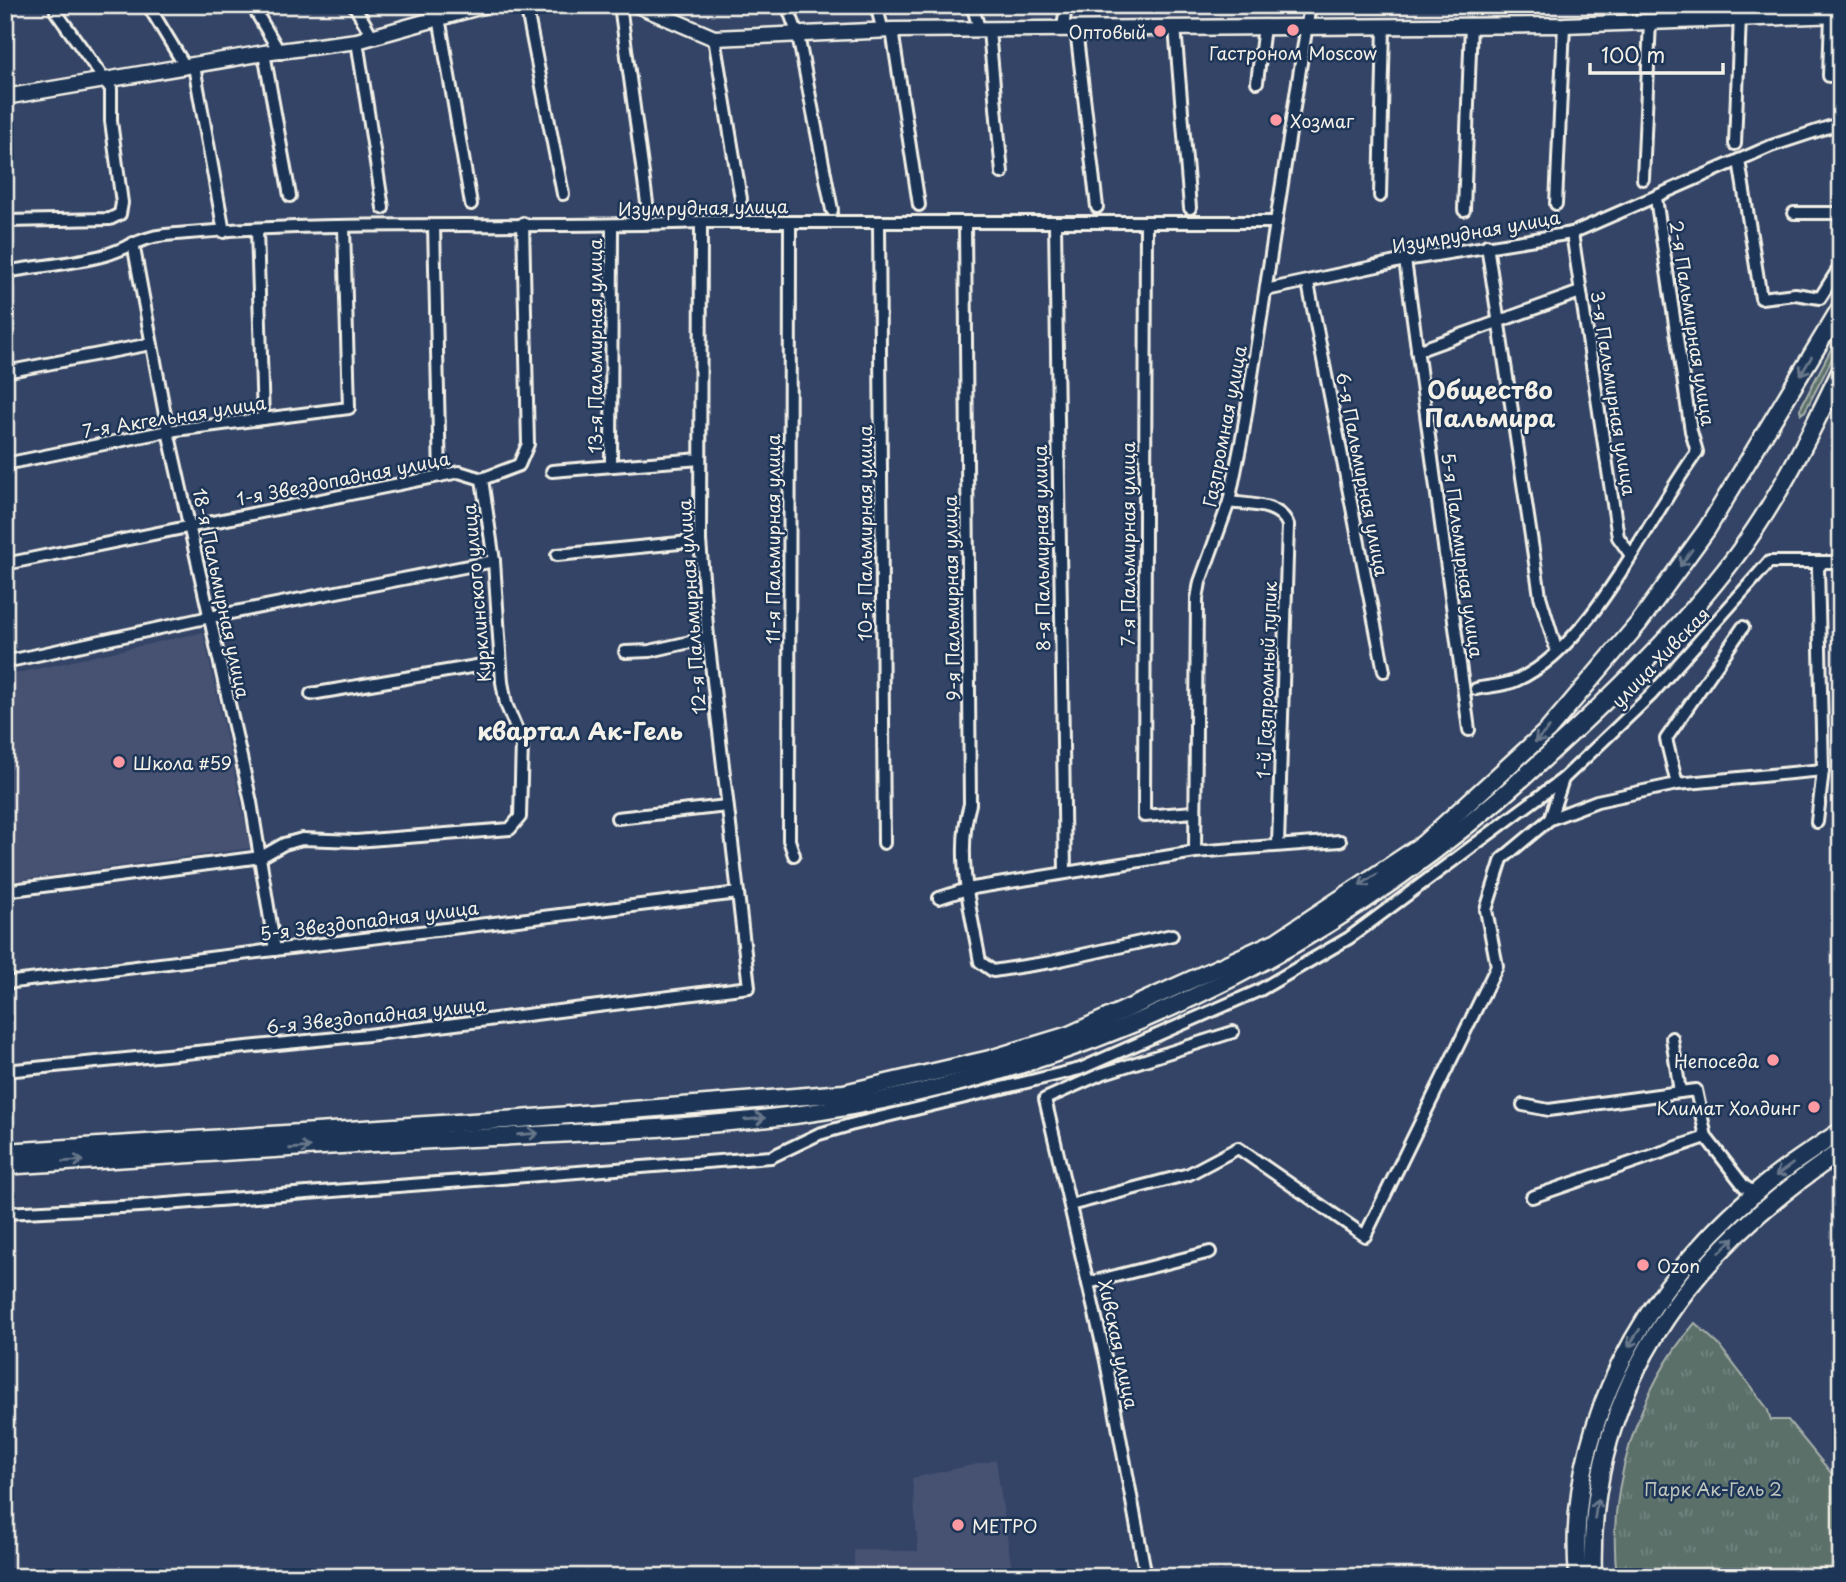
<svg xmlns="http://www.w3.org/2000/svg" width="1846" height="1582" font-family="'Playpen Sans',sans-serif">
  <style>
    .built { fill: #465172 }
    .grass { fill: url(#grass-tufts); stroke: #a8b0aa; stroke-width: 2 }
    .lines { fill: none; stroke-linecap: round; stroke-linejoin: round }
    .street-casing { stroke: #f4f1e8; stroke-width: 16 }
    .secondary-casing { stroke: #f4f1e8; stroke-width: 19 }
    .primary-casing { stroke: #f4f1e8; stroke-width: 21 }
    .street { stroke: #1d3557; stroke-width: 10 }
    .secondary { stroke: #1d3557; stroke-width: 14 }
    .primary { stroke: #1d3557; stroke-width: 16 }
    .oneway { stroke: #68778a }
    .poi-dot { fill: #ff9aa2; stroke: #1d3557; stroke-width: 2.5 }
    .labels { text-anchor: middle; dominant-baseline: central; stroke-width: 5; stroke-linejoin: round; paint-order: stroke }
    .poi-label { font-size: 18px; fill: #f4f1e8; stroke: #1d3557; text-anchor: start }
    .street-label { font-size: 18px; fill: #f4f1e8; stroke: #1d3557 }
    .park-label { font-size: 18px; fill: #bfc4bc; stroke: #1d3557 }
    .district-label { font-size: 24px; font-weight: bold; fill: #f4f1e8; stroke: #1d3557 }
  </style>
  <defs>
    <pattern id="grass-tufts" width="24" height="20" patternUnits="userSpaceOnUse" patternTransform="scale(1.75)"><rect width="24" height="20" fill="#5c706b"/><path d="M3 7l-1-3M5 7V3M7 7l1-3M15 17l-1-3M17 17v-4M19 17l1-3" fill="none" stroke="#748580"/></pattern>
  </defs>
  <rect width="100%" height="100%" fill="#346"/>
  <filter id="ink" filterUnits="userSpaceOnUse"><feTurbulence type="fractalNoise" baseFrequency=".0143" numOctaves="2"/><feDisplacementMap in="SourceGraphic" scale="14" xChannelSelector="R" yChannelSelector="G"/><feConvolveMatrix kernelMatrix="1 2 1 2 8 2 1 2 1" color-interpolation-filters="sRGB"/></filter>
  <g filter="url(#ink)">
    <g class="built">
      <path d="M203,632l48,216 -246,34v-206z"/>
      <path d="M996,1460l17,117h-159v-27l64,1 -6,-73z"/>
    </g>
    <g class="grass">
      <path d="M1841,330v12l-36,69 -4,3 -1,-5z"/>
      <path d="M1695,1323l23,21 49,64 4,12h17l53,65v92h-224c-11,-87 21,-188 78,-254z"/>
    </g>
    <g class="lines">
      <g class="street-casing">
        <g id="street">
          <path d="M148,5l38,63"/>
          <path d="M252,5l28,48"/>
          <path d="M354,5l18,31"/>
          <path d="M526,5l37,189"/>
          <path d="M620,5l27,198"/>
          <path d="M787,5l11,30 34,175"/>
          <path d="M876,5l7,26"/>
          <path d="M972,5l8,26"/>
          <path d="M439,17l32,187"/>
          <path d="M1175,27l15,181"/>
          <path d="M1063,29l3,-24"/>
          <path d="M1076,29l21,178"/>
          <path d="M892,30l27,175"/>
          <path d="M989,31l13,142"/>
          <path d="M714,38l27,161"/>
          <path d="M357,41l26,167"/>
          <path d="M264,53l26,143"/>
          <path d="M194,66l30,166"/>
          <path d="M1829,76l2,-61"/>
          <path d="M1257,82l7,-55"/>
          <path d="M1735,144l5,-128"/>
          <path d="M1739,160l22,138 34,-4 25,4 21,-33"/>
          <path d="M1643,179l7,-158"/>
          <path d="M1380,196l4,-170"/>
          <path d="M1556,204l8,-179"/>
          <path d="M1464,210l7,-186"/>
          <path d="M1794,213h47"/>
          <path d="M5,221l105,-2 10,-5 2,-11 -11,-82v-32l-55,-77"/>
          <path d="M790,222l-1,618 5,15"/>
          <path d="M1146,222l-2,594 50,-4"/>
          <path d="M879,223l5,620"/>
          <path d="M1055,223l10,650"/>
          <path d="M965,224l5,580c-15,51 1,107 10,158l13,9 58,-9 121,-27"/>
          <path d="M434,226l6,250"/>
          <path d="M257,230l6,189"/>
          <path d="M1572,233l46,304 12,17"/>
          <path d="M133,243l35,188 83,371 24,148"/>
          <path d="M1487,245l53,351 17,56"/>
          <path d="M1405,260l64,470"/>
          <path d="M5,272c33,-6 68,-8 100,-17 21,-6 37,-18 60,-20 177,-17 358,-5 536,-13h573"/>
          <path d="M1308,283l76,388"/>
          <path d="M1266,290l139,-30 167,-27 199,-87 70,-23"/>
          <path d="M1417,351l163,-59"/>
          <path d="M5,372l146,-28"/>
          <path d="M5,464l163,-33 181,-23 -5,-181"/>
          <path d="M611,465l1,-239"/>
          <path d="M552,471l148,-12"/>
          <path d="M1229,502c20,3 51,1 59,23l-10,320"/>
          <path d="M557,555l143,-14"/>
          <path d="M5,564l454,-92 23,7 37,-14 9,-21 -5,-221"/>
          <path d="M625,652l25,-1 58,-13"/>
          <path d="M5,662l205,-45 284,-56"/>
          <path d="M1476,689c12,-3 29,-3 41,-9 76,-34 131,-162 180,-228l-6,-21 -35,-233"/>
          <path d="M311,694l189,-32"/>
          <path d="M1677,784l-11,-45 77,-112"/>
          <path d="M617,818l110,-12"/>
          <path d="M1550,819l13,-40 88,-84 118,-133h54"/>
          <path d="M1817,822l6,-52 -5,-202 5,-6h18"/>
          <path d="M1195,852l2,-253 3,-17 29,-80 14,-69 67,-428"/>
          <path d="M5,891l256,-34 23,-13 18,-5 54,2 154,-12 10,-12 2,-75 -16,-38 -4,-22 -8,-121 -12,-82"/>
          <path d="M939,898l28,-9 228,-37 145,-11"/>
          <path d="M5,983l733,-90"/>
          <path d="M1672,1038l8,54 16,-2 10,47"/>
          <path d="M5,1071l363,-36 381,-48 -41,-349 -8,-97 1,-319"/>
          <path d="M1523,1105l26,5 131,-18"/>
          <path d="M1532,1197l174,-60 38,49 11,7"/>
          <path d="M1070,1205l119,-31 49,-26 127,88 132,-270 -11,-56 16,-51 48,-40 47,-18 80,-17 146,-14"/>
          <path d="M5,1213l135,-7 631,-49 48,-23 31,-9 230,-56 180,-79 89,-52 214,-159"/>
          <path d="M1088,1283l122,-31"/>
          <path d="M1146,1577l-40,-216 -61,-262 56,-25 132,-42"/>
        </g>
      </g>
      <g class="secondary-casing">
        <g id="secondary">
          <path d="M637,5l77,33 178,-8 672,-5 277,-10"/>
          <path d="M5,97l259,-44 93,-12 129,-36"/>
        </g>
      </g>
      <g class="primary-casing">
        <g id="primary">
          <path d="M5,1152l515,-33 324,-26 146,-34 79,-24 208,-94 146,-97 125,-114 90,-106 69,-95 134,-222"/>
          <path d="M5,1166c143,-9 285,-19 427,-26 121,-6 243,-10 363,-25 279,-38 536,-160 742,-350 71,-65 141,-132 199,-209 43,-57 74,-122 105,-186"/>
          <path d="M1578,1577c-13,-150 66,-288 176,-383 27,-24 57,-43 87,-63"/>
          <path d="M1593,1577c-7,-189 97,-325 248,-426"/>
        </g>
      </g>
      <use href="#street" class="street"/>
      <use href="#secondary" class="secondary"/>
      <use href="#primary" class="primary"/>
    </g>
    <defs><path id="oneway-shaft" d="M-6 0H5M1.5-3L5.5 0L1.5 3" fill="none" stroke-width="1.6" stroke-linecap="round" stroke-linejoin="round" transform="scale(1.75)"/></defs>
    <g class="oneway">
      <use href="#oneway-shaft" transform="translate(1806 366) rotate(121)"/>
      <use href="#oneway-shaft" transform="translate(1686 558) rotate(126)"/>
      <use href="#oneway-shaft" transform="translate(1542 735) rotate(135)"/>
      <use href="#oneway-shaft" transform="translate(1368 880) rotate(146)"/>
      <use href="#oneway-shaft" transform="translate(755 1119) rotate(-5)"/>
      <use href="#oneway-shaft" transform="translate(528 1134) rotate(-4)"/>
      <use href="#oneway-shaft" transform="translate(300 1148) rotate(-4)"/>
      <use href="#oneway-shaft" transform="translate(73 1161) rotate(-3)"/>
      <use href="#oneway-shaft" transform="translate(1784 1170) rotate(144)"/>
      <use href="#oneway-shaft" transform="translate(1727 1245) rotate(-45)"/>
      <use href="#oneway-shaft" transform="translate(1634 1338) rotate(123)"/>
      <use href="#oneway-shaft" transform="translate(1596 1509) rotate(-82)"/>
    </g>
  </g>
  <g class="poi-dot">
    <circle cx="1293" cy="30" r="7"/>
    <circle cx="1160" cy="31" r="7"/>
    <circle cx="1276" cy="120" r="7"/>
    <circle cx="119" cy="762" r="7"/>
    <circle cx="1773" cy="1060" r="7"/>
    <circle cx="1814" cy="1107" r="7"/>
    <circle cx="1643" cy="1265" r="7"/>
    <circle cx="958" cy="1525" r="7"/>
  </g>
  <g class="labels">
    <g class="poi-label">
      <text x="1146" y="31" text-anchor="end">Оптовый</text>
      <text x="1293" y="52" text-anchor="middle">Гастроном Moscow</text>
      <text x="1290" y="120">Хозмаг</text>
      <text x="133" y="762">Школа #59</text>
      <text x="1759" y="1060" text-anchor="end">Непоседа</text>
      <text x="1800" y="1107" text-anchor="end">Климат Холдинг</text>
      <text x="1657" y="1265">Ozon</text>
      <text x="972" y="1525">МЕТРО</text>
    </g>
    <g class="street-label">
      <text transform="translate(703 207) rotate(-1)">Изумрудная улица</text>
      <text transform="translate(1476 231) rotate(-10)">Изумрудная улица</text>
      <text transform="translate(1693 323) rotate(81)">2-я Пальмирная улица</text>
      <text transform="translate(594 346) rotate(-90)">13-я Пальмирная улица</text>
      <text transform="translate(1614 393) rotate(81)">3-я Пальмирная улица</text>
      <text transform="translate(174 416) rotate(-9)">7-я Акгельная улица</text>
      <text transform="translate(1224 426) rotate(-79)">Газпромная улица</text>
      <text transform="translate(1363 474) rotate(79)">6-я Пальмирная улица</text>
      <text transform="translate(343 478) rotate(-11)">1-я Звездопадная улица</text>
      <text transform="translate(864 533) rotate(-90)">10-я Пальмирная улица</text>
      <text transform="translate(772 539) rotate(-90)">11-я Пальмирная улица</text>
      <text transform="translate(1127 544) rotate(-90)">7-я Пальмирная улица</text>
      <text transform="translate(1041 548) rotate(-91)">8-я Пальмирная улица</text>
      <text transform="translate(1463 555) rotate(82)">5-я Пальмирная улица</text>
      <text transform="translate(222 593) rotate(78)">18-я Пальмирная улица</text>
      <text transform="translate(476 593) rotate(-95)">Курклинского улица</text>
      <text transform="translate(951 598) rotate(-91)">9-я Пальмирная улица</text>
      <text transform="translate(691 607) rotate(-94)">12-я Пальмирная улица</text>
      <text transform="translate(1660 657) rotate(-46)">улица Хивская</text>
      <text transform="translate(1266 680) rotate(-88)">1-й Газпромный тупик</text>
      <text transform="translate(369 920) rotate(-7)">5-я Звездопадная улица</text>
      <text transform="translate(376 1015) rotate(-6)">6-я Звездопадная улица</text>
      <text transform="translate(1119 1344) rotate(78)">Хивская улица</text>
    </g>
    <g class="park-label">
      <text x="1713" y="1488">Парк Ак-Гель 2</text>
    </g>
    <g class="district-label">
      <text x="1490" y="389">Общество<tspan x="1490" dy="28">Пальмира</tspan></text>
      <text x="580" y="730">квартал Ак-Гель</text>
    </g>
  </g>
  <rect width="1846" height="1582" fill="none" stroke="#1d3557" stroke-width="28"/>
  <rect x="14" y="14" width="1818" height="1554" fill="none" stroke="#f4f1e8" stroke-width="2.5" filter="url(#ink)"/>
  <path d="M1590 63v10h133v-10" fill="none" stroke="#f4f1e8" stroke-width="3.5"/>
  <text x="1601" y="63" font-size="21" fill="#f4f1e8" stroke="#1d3557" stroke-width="5" paint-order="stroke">100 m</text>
</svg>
